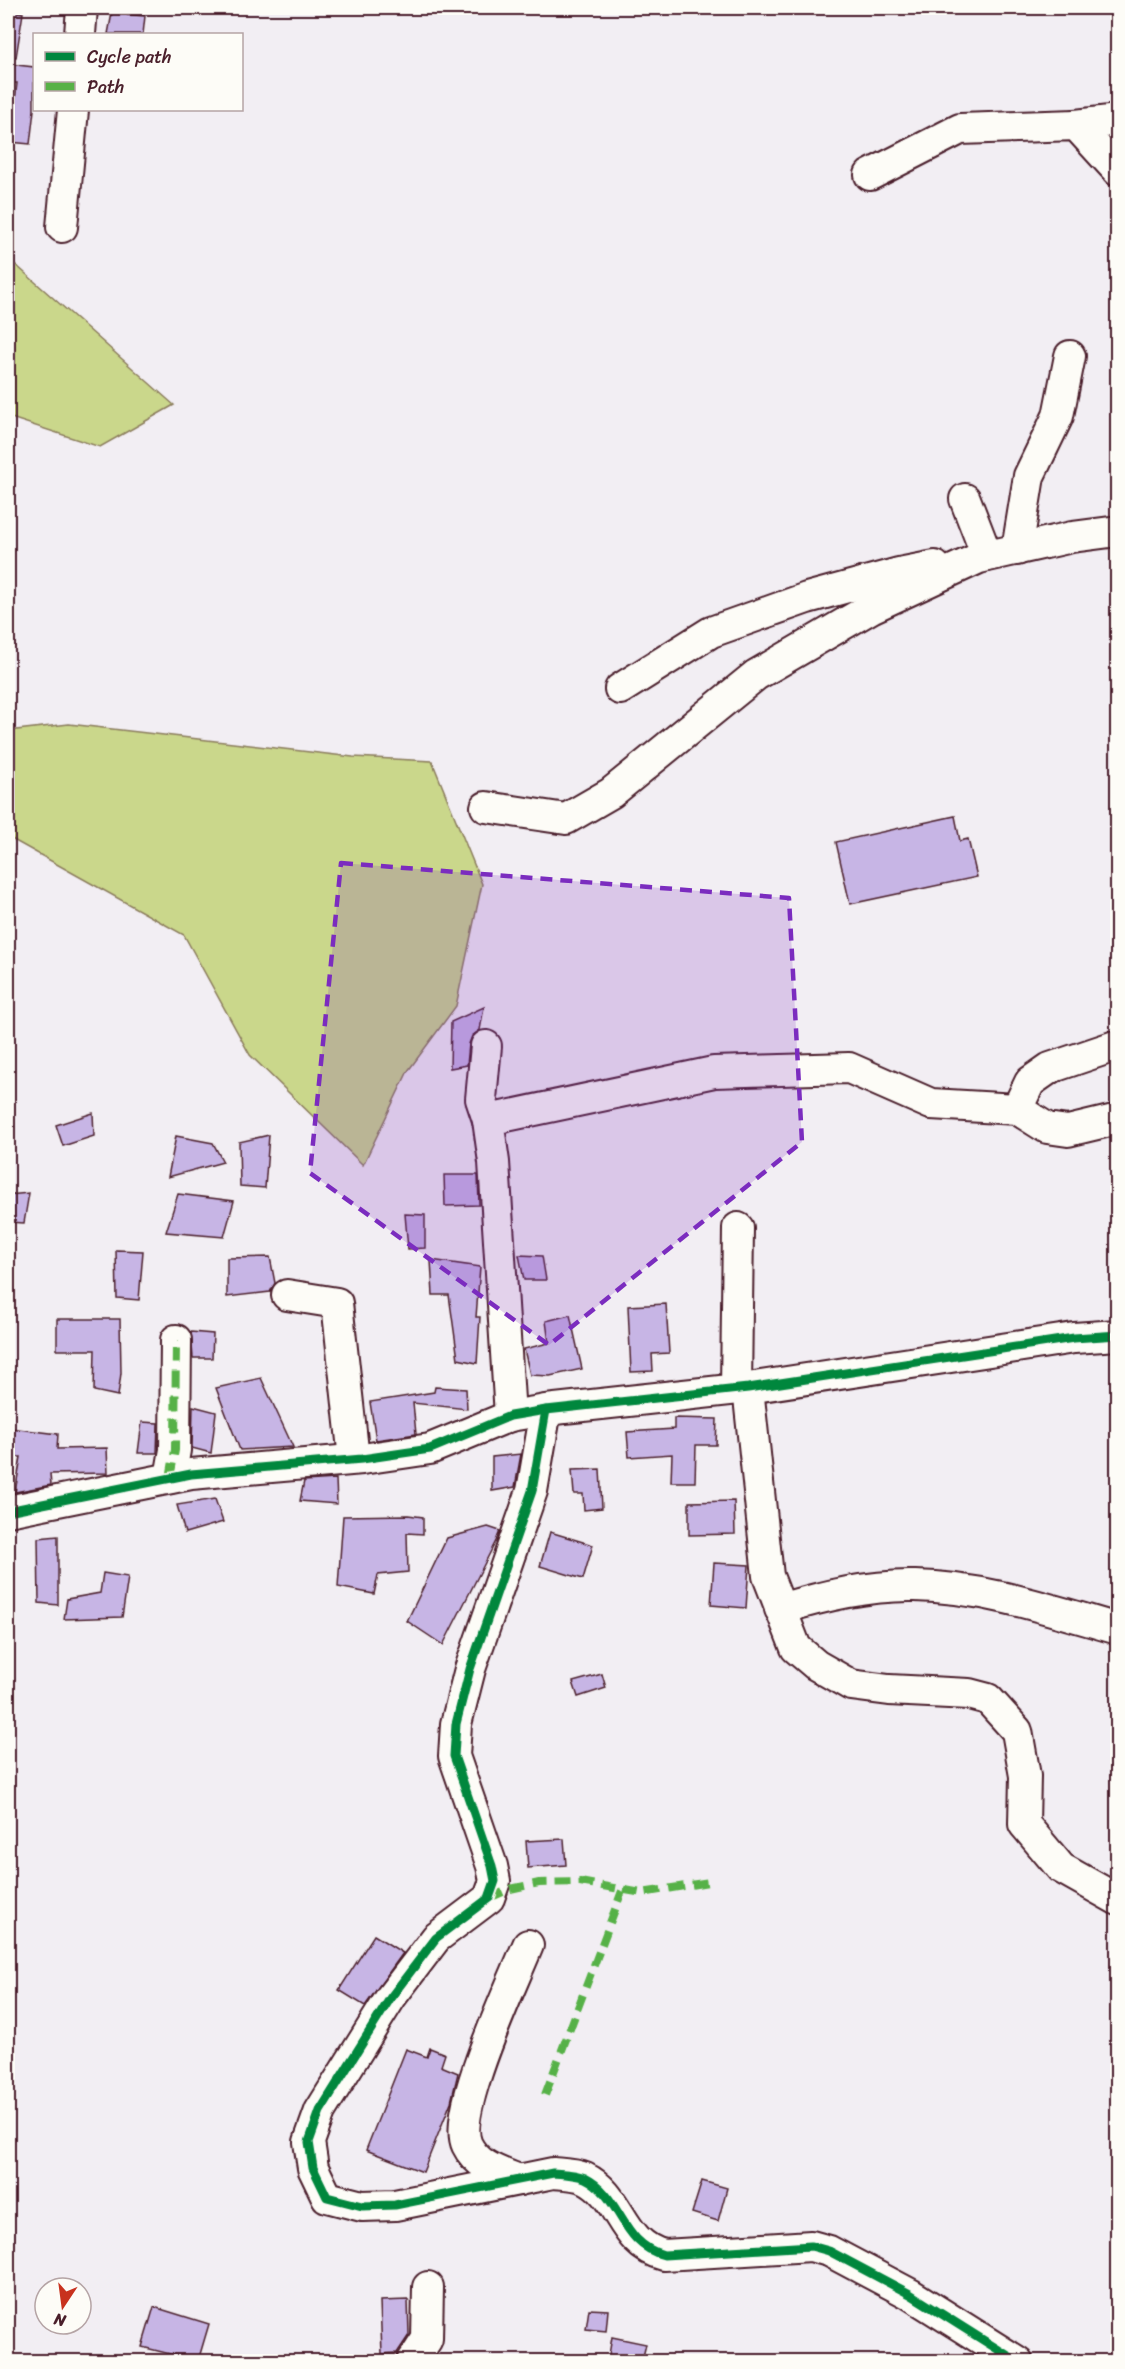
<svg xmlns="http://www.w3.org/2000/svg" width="1125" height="2369" font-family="Sriracha,sans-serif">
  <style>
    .green { fill: #cad78b; stroke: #8a7b5b; stroke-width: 1.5 }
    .building { fill: #c7b5e5; stroke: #4a1f2b; stroke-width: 1.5 }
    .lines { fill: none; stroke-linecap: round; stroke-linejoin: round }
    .minor-casing { stroke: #4a1f2b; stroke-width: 34 }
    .minor { stroke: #fdfcf7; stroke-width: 30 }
    .quiet { stroke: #57b146; stroke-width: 8; stroke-dasharray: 15 8; stroke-linecap: butt }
    .cycleway-casing { stroke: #fdfcf7; stroke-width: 13 }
    .cycleway { stroke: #00873e; stroke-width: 9 }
    .marked { fill: #7b2cbf; fill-opacity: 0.2; stroke: #7b2cbf; stroke-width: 4.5; stroke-dasharray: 12 8; stroke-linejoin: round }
  </style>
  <rect width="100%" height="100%" fill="#f2eef3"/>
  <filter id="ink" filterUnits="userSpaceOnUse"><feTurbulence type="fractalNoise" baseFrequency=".0167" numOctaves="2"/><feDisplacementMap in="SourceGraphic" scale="12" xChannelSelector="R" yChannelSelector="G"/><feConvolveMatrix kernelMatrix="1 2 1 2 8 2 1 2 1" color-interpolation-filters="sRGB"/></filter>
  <g filter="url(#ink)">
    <g class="green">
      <path d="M8,258l166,147 -74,42 -92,-30z"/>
      <path d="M69,724l284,33 79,4 50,123 -26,122 -48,65 -45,94 -113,-110 -66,-120 -176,-98v-106z"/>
    </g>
    <g class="building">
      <path d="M8,11l15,2 -7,44 -8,-1z"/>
      <path d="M112,13l33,3 -2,18h-35z"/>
      <path d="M8,64l26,3v43l-4,34 -20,-2 7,-59h-9z"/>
      <path d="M955,816l5,25 8,-2 9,38 -127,27 -14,-62z"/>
      <path d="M484,1007l-4,23 -8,6 -3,8 -2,21 -17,3 1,-46z"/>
      <path d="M93,1113l1,23 -31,10 -7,-21z"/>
      <path d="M269,1135l-4,53 -25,-2 -1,-44z"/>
      <path d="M176,1136l37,7 10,19 -55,15z"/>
      <path d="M444,1175h34l1,30 -34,1z"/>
      <path d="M29,1193l-5,30 -16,-1v-27z"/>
      <path d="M178,1194l56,7 -10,36 -58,-5z"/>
      <path d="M405,1214l20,1v33l-17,1z"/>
      <path d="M116,1250l27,1 -4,49 -22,-2z"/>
      <path d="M519,1255l23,1 4,24h-22z"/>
      <path d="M270,1257l5,26 -5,9 -43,5v-39z"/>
      <path d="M431,1260l49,7 -4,50h4l-3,46 -19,-4 -9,-64h-16z"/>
      <path d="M666,1304l3,49 -17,1 1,17 -22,1 -3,-66z"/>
      <path d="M570,1315l12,54 -32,7 -20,-1 -6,-26 25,-6 -3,-22z"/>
      <path d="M57,1319h63l1,54 -3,23 -24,-5 1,-41h-38z"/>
      <path d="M191,1332l22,2 -1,24h-19z"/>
      <path d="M261,1378l32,69 -53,3 -24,-62z"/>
      <path d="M435,1387l31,2 1,20 -54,-6 3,31 -40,6 -6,-38 64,-10z"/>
      <path d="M193,1406l23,6 -5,41 -19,-5z"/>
      <path d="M674,1418l43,1 -1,26h-20l-1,37h-24l1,-28 -43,3 -2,-25 47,-3z"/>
      <path d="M142,1422l16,1 -1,30h-19z"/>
      <path d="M10,1428l48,6 -1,15 50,-1 1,25 -58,1 1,11 -36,7 6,-35h-13z"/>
      <path d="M521,1454l-6,33 -23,4v-34z"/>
      <path d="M600,1469l2,39 -18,2 -1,-16h-9l-2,-24z"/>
      <path d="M336,1479l1,25 -37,-3 4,-20z"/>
      <path d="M215,1499l8,23 -38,11 -8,-28z"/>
      <path d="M734,1501l1,33 -46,1v-33z"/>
      <path d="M408,1515l15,2v17l-16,-1 1,39 -30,3 -4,19 -36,-7 5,-71z"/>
      <path d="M488,1527l12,4 -4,10 -53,104 -36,-24 40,-83z"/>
      <path d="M550,1532l43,13 -10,34 -43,-13z"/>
      <path d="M58,1536v69l-19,-2 -1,-65z"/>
      <path d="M714,1563l35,2 -3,43 -35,-3z"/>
      <path d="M103,1573l25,4 -6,40 -58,2 3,-20 33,-6z"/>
      <path d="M602,1674l4,14 -28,9 -5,-15z"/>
      <path d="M564,1839l2,26 -38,3 -2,-27z"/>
      <path d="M374,1935l29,18 -38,53 -26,-16z"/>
      <path d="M430,2048l15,6 -4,12 17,7 -7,29 -28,70 -57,-22 40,-101 21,8z"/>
      <path d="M702,2181l25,7 -9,33 -26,-8z"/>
      <path d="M408,2300l1,35 -12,18 -15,1 -2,-53z"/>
      <path d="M154,2307l55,17 -11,37 -56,-14z"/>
      <path d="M589,2309l19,1 -2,21 -20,-2z"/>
      <path d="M612,2337l34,7 -4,17h-34z"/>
    </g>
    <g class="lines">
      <g class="minor-casing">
        <g id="minor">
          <path d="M80,34l2,-26"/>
          <path d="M1076,125l42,-5"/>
          <path d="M870,175l90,-46 116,-4 42,46"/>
          <path d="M62,227l11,-117"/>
          <path d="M965,499l22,57"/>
          <path d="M1017,550l12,-74 29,-60 12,-60"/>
          <path d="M620,689l91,-57 96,-34 92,-25 36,-7"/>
          <path d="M486,807l80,12 45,-26 145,-118 115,-67 108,-50 93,-21 46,-6"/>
          <path d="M486,1046l-5,53 7,21"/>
          <path d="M1017,1109l13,-27 20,-14 68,-23"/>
          <path d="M287,1295l50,8 17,156"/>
          <path d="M748,1388l20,188 28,72 20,17 35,20 38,5 80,4 19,5 29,32 8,45 -1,48 37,44 57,32"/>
          <path d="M736,1389l2,-161"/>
          <path d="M546,1410l-14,81 -62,178 -14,55 -2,32 38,110 3,15 -6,17 -53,40 -45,59 -71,114 -11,31 4,26 14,29 35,9 33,-1 158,-32c11,1 22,1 32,5 37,18 35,66 79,77l147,-9 18,5 81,43 108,68"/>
          <path d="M510,1416l-16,-254 -6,-42 226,-48 135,-4 82,36 86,5 30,19 21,3 50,-12"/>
          <path d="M170,1478l5,-28 1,-110"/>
          <path d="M8,1511l183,-37 171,-15 68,-10 80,-33 36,-6 202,-22 326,-50 44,-3"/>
          <path d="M780,1609c44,-13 89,-24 135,-23 69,1 137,24 203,43"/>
          <path d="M519,2180c-20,-8 -42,-14 -52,-35 -16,-33 46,-162 61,-200"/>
          <path d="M412,2362l15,-23 1,-52"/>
        </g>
      </g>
      <use href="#minor" class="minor"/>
      <g class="quiet">
        <path d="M170,1478l5,-28 1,-110"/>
        <path d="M489,1898l21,-9 29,-6 41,-1 62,11 67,-11"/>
        <path d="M545,2095l77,-204"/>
      </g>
      <g class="cycleway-casing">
        <g id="cycleway">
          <path d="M546,1410l-14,81 -62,178 -14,55 -2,32 38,110 3,15 -6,17 -53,40 -45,59 -71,114 -11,31 4,26 14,29 35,9 33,-1 158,-32c11,1 22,1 32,5 37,18 35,66 79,77l147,-9 18,5 81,43 108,68"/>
          <path d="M8,1511l183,-37 171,-15 68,-10 80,-33 36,-6 202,-22 326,-50 44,-3"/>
        </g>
      </g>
      <use href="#cycleway" class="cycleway"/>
    </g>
  </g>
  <path class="marked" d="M341,863l448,35 13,244 -253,203 -239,-172z"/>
  <rect width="1125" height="2369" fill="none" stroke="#fdfcf7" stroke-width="30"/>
  <rect x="15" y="15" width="1095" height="2339" fill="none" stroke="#4a1f2b" stroke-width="2" filter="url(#ink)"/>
  <rect x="33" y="33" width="210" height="78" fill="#fdfcf7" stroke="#b5a4a5" stroke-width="1.5"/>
  <rect x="45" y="52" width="30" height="9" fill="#00873e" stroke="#b5a4a5" stroke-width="1.5"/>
  <text x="87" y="63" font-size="18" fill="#4a1f2b">Cycle path</text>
  <rect x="45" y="82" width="30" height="9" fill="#57b146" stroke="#b5a4a5" stroke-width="1.5"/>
  <text x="87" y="93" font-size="18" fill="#4a1f2b">Path</text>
  <g transform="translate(63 2306) rotate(193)"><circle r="28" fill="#fdfcf7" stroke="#b5a4a5" stroke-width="1.5"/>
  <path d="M0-4.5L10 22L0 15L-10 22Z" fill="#c8321e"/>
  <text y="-9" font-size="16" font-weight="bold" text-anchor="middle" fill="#4a1f2b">N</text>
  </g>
</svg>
